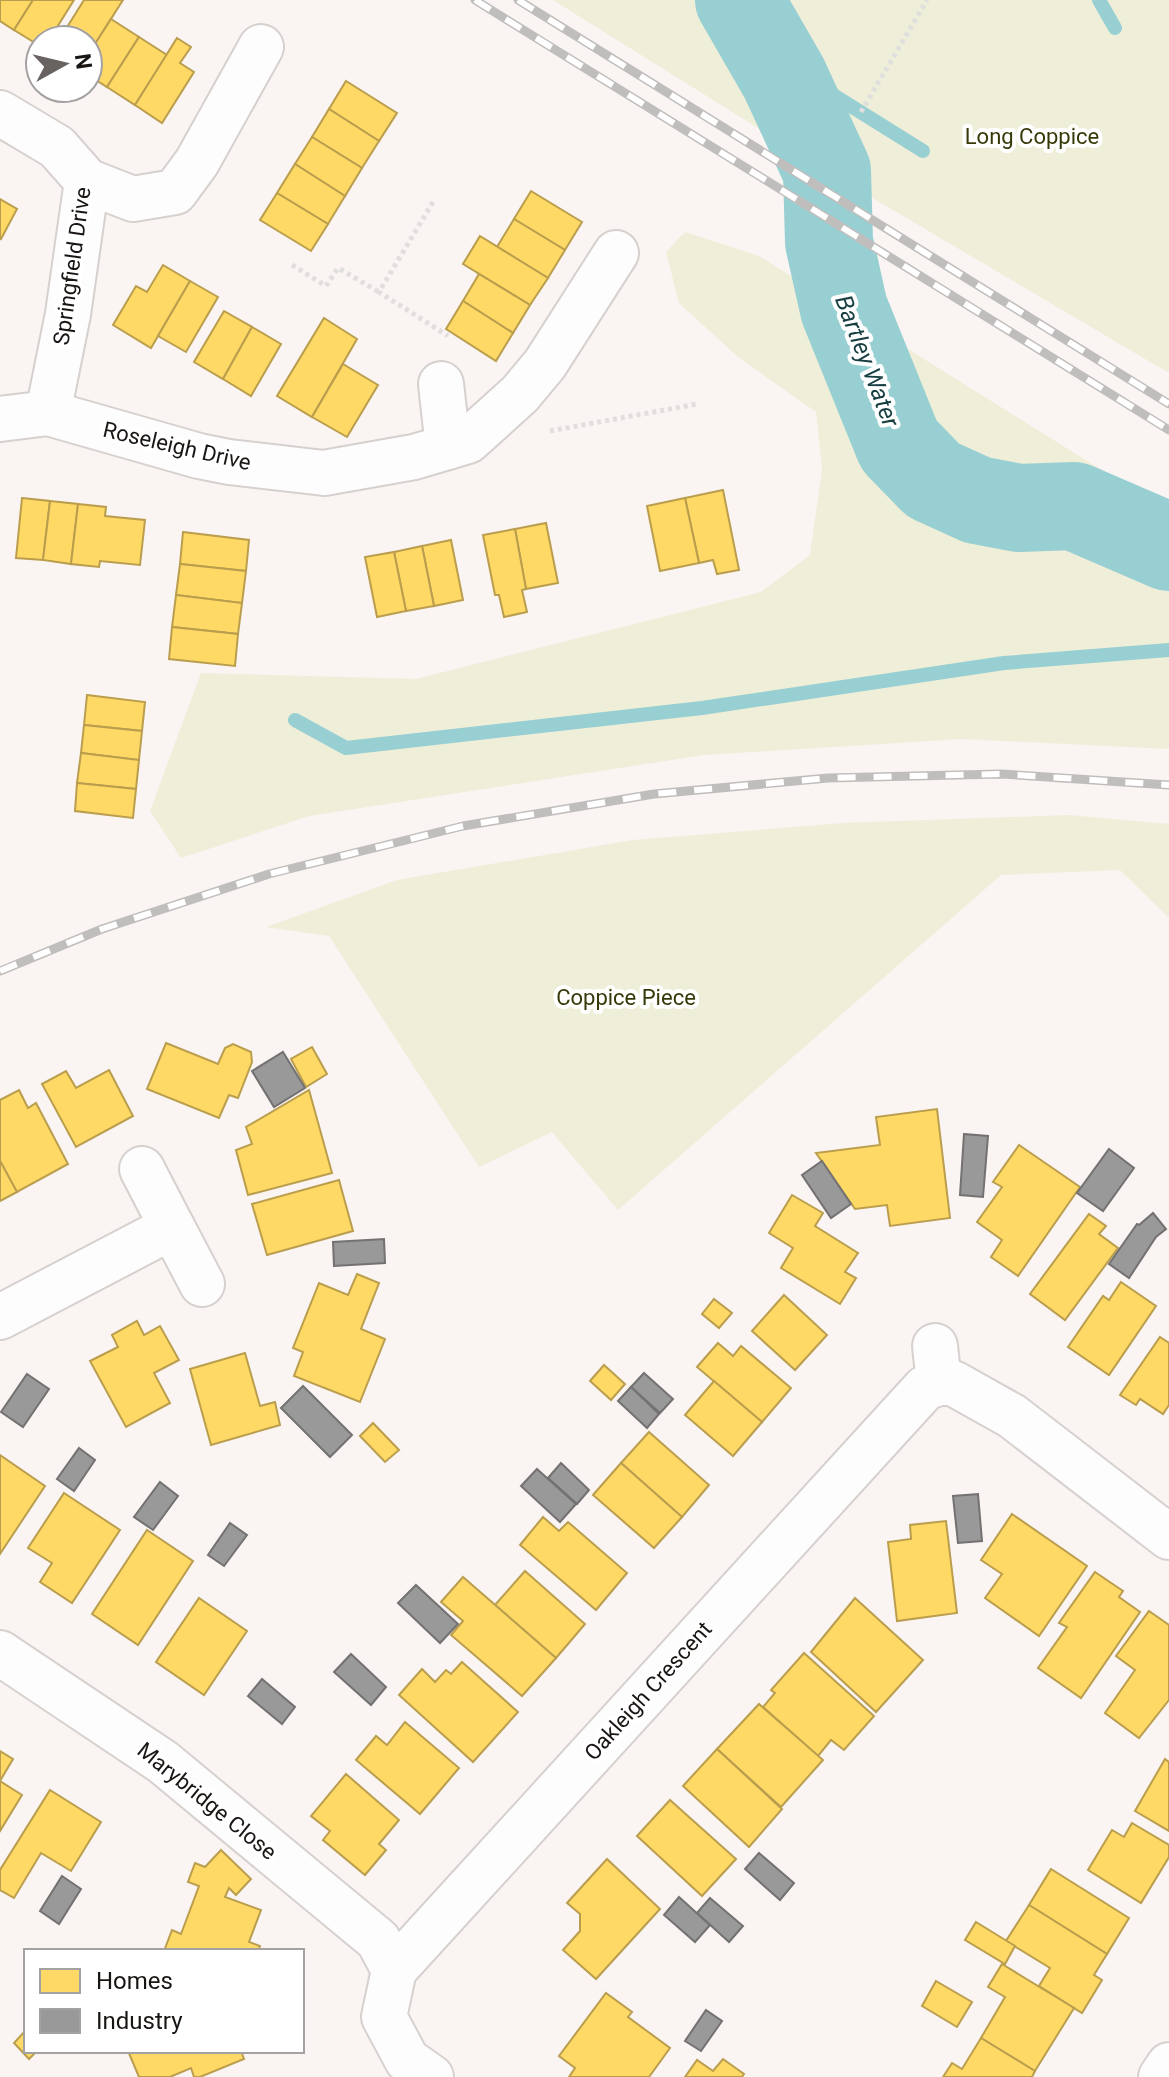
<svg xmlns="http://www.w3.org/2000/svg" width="1169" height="2077" font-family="Roboto,sans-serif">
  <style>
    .green { fill: #efeed9 }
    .homes { fill: #ffd966; stroke: #ba9e4d; stroke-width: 2 }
    .industry { fill: #999; stroke: #737171; stroke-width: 2 }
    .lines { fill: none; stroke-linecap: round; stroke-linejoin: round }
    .stream { stroke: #97cfd2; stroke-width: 14 }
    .river { stroke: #97cfd2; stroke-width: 88 }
    .minor-casing { stroke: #d6d1cf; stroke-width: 48 }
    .path { stroke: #e0dfde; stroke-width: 5; stroke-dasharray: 4 4; stroke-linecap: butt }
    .minor { stroke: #fefdfd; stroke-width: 44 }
    .rail-casing { stroke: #c0bebd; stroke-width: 9 }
    .rail { stroke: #fff; stroke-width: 6; stroke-dasharray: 18; stroke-linecap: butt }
    .labels { text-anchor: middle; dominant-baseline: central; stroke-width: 8; stroke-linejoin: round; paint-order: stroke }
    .park-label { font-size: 22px; fill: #383909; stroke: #fff }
    .street-label { font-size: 22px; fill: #191513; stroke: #fff }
    .water-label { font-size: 24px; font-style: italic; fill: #173e41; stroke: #fff }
  </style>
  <rect width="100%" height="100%" fill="#faf4f2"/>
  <g class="green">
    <path d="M553,0h616v373l-342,-202z"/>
    <path d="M685,232l74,24 410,256v237l-207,-10 -258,16 -395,61 -128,42 -31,-47 51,-138 215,6 345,-87 49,-37 12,-86 -6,-57 -78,-55 -59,-54 -13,-51z"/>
    <path d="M1069,815l100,9v94l-49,-48 -119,5 -383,335 -66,-78 -73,35 -150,-231 -63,-9 131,-47 236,-40 211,-17z"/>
  </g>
  <g class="homes">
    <path d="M0,0h33l-19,30 -14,-9z"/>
    <path d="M33,0h41l-25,40h-9v6l-26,-16z"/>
    <path d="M84,0h39l-35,55v-15h-29z"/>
    <path d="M111,19l28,18 -32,50 -19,-12v-20z"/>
    <path d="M139,37l28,18 -32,50 -28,-18z"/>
    <path d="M177,38l14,9 -11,16 14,9 -32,51 -27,-18z"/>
    <path d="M346,81l51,32 -18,28 -50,-32z"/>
    <path d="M329,109l50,32 -17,27 -50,-31z"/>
    <path d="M312,137l50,31 -17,28 -50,-32z"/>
    <path d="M295,164l50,32 -17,28 -51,-31z"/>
    <path d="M531,191l51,31 -17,28 -51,-31z"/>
    <path d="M277,193l51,31 -17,27 -51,-31z"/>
    <path d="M0,199l17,10 -16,30 -1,-1z"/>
    <path d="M514,219l51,31 -17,28 -51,-31z"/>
    <path d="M480,236l68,42 -18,27 -67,-41z"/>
    <path d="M163,265l27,16 -39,67 -38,-23 23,-39 11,6z"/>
    <path d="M479,274l51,31 -17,28 -50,-32z"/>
    <path d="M190,281l28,16 -32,55 -28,-16z"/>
    <path d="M463,301l50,32 -17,28 -50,-32z"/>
    <path d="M224,311l28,16 -29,52 -29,-17z"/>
    <path d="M324,318l33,21 -45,78 -35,-21z"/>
    <path d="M252,327l29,17 -30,52 -28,-17z"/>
    <path d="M343,364l35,21 -31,52 -35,-20z"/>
    <path d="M723,490l16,80 -22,4 -4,-14 -14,3 -14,-65z"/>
    <path d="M22,498l28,3 -7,59 -27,-2z"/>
    <path d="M685,498l14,65 -39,8 -13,-65z"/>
    <path d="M50,501l28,3 -7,60 -28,-4z"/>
    <path d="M78,504l28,3 -1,9 40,4 -5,45 -40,-4 -1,6 -28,-3z"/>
    <path d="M546,523l12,60 -32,6 -11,-60z"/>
    <path d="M515,529l11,60 -4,1 5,22 -23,5 -5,-22h-4l-12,-60z"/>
    <path d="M183,532l66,8 -3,31 -66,-7z"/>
    <path d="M451,540l12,60 -29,6 -12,-60z"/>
    <path d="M422,546l12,60 -28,5 -12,-59z"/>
    <path d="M394,552l12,59 -29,6 -12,-60z"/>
    <path d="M180,564l66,7 -4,32 -66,-8z"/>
    <path d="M176,595l66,8 -4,31 -66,-7z"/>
    <path d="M172,627l66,7 -3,32 -66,-7z"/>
    <path d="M87,695l58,7 -3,29 -58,-6z"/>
    <path d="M84,725l58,6 -3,29 -58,-7z"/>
    <path d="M81,753l58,7 -3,29 -59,-6z"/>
    <path d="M77,783l59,6 -3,29 -58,-7z"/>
    <path d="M166,1043l52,21 7,-16 8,-4 18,8 1,10 -14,36 -9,-3 -10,23 -72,-29z"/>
    <path d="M312,1047l15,27 -21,13 -15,-28z"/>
    <path d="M109,1070l24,46 -57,31 -34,-63 24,-13 10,17z"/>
    <path d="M19,1090l9,18 8,-5 32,61 -51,28 -17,-31v-61z"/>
    <path d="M309,1090l23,83 -84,22 -12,-45 16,-6 -6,-17z"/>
    <path d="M937,1109l13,109 -60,8 -3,-21 -32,4 -39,-56 64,-8 -4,-28z"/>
    <path d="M1019,1145l61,42 -62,89 -27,-19 11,-17 -25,-18 25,-35 -9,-5z"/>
    <path d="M0,1161l17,31 -17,9z"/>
    <path d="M339,1180l14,51 -86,24 -15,-51z"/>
    <path d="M792,1195l31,18 -8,13 43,27 -13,19 11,6 -16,26 -59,-36 12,-20 -24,-15z"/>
    <path d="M1089,1214l17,12 -7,8 19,14 -53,72 -35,-26z"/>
    <path d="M357,1274l22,9 -18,46 24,10 -25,63 -66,-26 9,-24 -10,-4 26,-65 29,12z"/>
    <path d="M1121,1282l35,24 -47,69 -41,-28 35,-51 6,4z"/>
    <path d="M784,1295l43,40 -32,35 -43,-39z"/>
    <path d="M714,1299l18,14 -13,15 -17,-14z"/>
    <path d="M137,1321l7,14 16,-9 19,34 -25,13 16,30 -44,24 -36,-66 28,-14 -6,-12z"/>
    <path d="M1160,1337l9,6v62l-6,9 -23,-15 -4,6 -16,-10z"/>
    <path d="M718,1343l15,13 8,-10 50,42 -29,34 -65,-55z"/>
    <path d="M245,1353l15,53 15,-4 5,23 -69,20 -21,-76z"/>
    <path d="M604,1365l21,19 -14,16 -21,-19z"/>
    <path d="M714,1381l48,41 -29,34 -48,-41z"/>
    <path d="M373,1423l26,27 -14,12 -25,-26z"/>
    <path d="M649,1432l60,53 -27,32 -61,-54z"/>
    <path d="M0,1455l45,31 -45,68z"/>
    <path d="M621,1463l61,54 -28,31 -61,-53z"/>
    <path d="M64,1493l56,37 -48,73 -32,-21 12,-19 -24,-15z"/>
    <path d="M1012,1514l75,52 -48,70 -54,-38 17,-24 -21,-14z"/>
    <path d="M543,1517l16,14 9,-9 59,51 -31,37 -76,-65z"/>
    <path d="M946,1521l11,92 -60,8 -9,-79 23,-3 -1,-14z"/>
    <path d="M147,1530l46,31 -55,84 -46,-31z"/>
    <path d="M525,1571l60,53 -29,34 -61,-53z"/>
    <path d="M1095,1572l28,19 -4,6 21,15 -59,86 -43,-30 29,-41 -8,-4z"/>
    <path d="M463,1577l93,81 -34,38 -71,-61 12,-14 -22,-19z"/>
    <path d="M199,1598l48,33 -43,64 -48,-33z"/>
    <path d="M855,1598l68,62 -47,52 -65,-60z"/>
    <path d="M1149,1611l20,14v75l-30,38 -34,-25 30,-43 -19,-14z"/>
    <path d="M804,1653l70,63 -30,34 -13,-10 -13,16 -55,-49 12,-14 -4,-3z"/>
    <path d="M462,1662l56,50 -45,50 -74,-67 23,-26 13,13 11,-12 5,4z"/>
    <path d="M759,1704l64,56 -42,47 -64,-58z"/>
    <path d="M405,1722l54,46 -39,46 -64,-54 20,-24 11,9z"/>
    <path d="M717,1749l65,60 -33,38 -66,-61z"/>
    <path d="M0,1751l13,8 -13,22 22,14 -22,36z"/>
    <path d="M1165,1759l4,3v69l-34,-20z"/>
    <path d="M346,1774l53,46 -20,24 7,6 -21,25 -42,-35 7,-9 -19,-15z"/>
    <path d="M50,1790l51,32 -30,49 -30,-18 -27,45 -14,-8v-20z"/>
    <path d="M670,1800l66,59 -34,37 -65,-60z"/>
    <path d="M1132,1823l37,22v12l-28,46 -53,-33 24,-40 12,7z"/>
    <path d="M221,1850l30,29 -15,16 -7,-7 -4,9 36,13 -12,32 11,4 -2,5h-94l8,-21 9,4 18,-48 -11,-4 7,-19 10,4z"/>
    <path d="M607,1859l53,50 -64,70 -33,-29 17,-19v-17l-13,-11z"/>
    <path d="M1051,1869l78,49 -22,36 -78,-49z"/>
    <path d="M1029,1905l78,49 -13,21 8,5 -20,33 -43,-27 11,-18 -44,-27z"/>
    <path d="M976,1922l39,24 -10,18 -40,-24z"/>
    <path d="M1002,1964l72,44 -39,63 -54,-33 24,-41 -17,-10z"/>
    <path d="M936,1981l36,21 -15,25 -35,-21z"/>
    <path d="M606,1993l26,19 -4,5 42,31 -21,29h-80l6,-9 -16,-12z"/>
    <path d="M26,2030v21h11l-8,8 -15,-16z"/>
    <path d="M981,2038l54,33 -3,6h-89l9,-14 10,6z"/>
    <path d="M128,2051h113l3,8 -44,18h-6l-3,-9 -21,9h-31z"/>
    <path d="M723,2059l21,15 -2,3h-57l12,-17 16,11z"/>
  </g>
  <g class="industry">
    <path d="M283,1052l22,36 -31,19 -22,-36z"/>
    <path d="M964,1134l24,2 -5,61 -23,-2z"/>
    <path d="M1109,1149l25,19 -31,43 -26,-18z"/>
    <path d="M822,1161l29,43 -20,14 -29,-43z"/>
    <path d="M1153,1213l13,16 -10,8 -27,41 -20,-14 28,-40 2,1z"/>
    <path d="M384,1239l1,24 -51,3 -1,-24z"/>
    <path d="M644,1373l29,26 -13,14 -29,-26z"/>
    <path d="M27,1374l22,15 -26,38 -22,-15z"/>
    <path d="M303,1386l49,49 -22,22 -49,-49z"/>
    <path d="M631,1387l28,27 -12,14 -29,-27z"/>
    <path d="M79,1448l16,12 -21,31 -17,-12z"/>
    <path d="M561,1463l28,27 -12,14 -29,-26z"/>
    <path d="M537,1469l39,35 -16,18 -39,-36z"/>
    <path d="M160,1482l18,14 -25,34 -19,-13z"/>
    <path d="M978,1494l4,47 -24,2 -5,-47z"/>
    <path d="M230,1523l17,12 -23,31 -16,-11z"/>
    <path d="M416,1585l42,39 -18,19 -42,-40z"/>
    <path d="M351,1654l35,33 -15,18 -37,-33z"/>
    <path d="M262,1679l33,28 -13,17 -34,-28z"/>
    <path d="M759,1853l35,30 -14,17 -35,-31z"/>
    <path d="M62,1876l19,13 -22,35 -19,-13z"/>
    <path d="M679,1897l31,28 -15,17 -31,-27z"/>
    <path d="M710,1898l33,28 -14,16 -32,-29z"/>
    <path d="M706,2010l16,11 -21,30 -16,-10z"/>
  </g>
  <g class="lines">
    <g class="stream">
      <path d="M1099,0l16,28"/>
      <path d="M793,99l37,-6 93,58"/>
      <path d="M295,720l51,28 356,-40 302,-45 165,-13"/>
    </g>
    <path class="river" d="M739,0l45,78 43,93 2,71 15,67 55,136 34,35 44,20 42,8 55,-2 95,41"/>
    <g class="minor-casing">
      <g id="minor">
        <path d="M0,113l57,34 30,34 -19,133 -20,99"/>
        <path d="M87,181l46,18 42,-7 22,-30 64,-115"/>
        <path d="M441,384l7,63"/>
        <path d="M0,419l48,-6 151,43 30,6 95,11 90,-16 54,-16 52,-47 25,-30 71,-111"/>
        <path d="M142,1169l30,58"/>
        <path d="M0,1317l172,-90 30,57"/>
        <path d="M935,1346l4,37"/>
        <path d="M0,1653l163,109 215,178 16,30"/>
        <path d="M431,2077l-24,-17 -23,-43 10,-47 531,-582 14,-5h14l59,33 157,121"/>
        <path d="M1161,2077l8,-12"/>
      </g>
    </g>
    <g class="path">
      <path d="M861,112l66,-112"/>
      <path d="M433,202l-54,90 69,44"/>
      <path d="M292,265l34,21 12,-18 41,24"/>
      <path d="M550,431l147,-27"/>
    </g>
    <use href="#minor" class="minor"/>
    <g class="rail-casing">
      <g id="rail">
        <path d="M475,0l694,430"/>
        <path d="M518,0l651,404"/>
        <path d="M0,971l102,-42 167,-55 194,-48 191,-32 174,-16 173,-4 168,11"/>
      </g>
    </g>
    <use href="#rail" class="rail"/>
  </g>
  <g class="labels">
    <g class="park-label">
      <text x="1032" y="136">Long Coppice</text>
      <text x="626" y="997">Coppice Piece</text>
    </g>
    <g class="street-label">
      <text transform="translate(72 266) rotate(-82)">Springfield Drive</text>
      <text transform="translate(177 446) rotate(13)">Roseleigh Drive</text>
      <text transform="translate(648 1691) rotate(-48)">Oakleigh Crescent</text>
      <text transform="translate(207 1801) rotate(39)">Marybridge Close</text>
    </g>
    <g class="water-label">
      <text transform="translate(867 361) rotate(69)">Bartley Water</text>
    </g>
  </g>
  <rect x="24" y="1949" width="280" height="104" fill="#ffffff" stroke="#a3a1a1" stroke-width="2"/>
  <rect x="40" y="1969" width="40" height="24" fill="#ffd966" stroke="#a3a1a1" stroke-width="2"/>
  <text x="96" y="1989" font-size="24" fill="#191513">Homes</text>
  <rect x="40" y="2009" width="40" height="24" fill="#999999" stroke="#a3a1a1" stroke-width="2"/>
  <text x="96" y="2029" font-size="24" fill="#191513">Industry</text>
  <g transform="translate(64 64) rotate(82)"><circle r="38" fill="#ffffff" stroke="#a3a1a1" stroke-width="2"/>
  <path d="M0-6L14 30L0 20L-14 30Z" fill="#686361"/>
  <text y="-12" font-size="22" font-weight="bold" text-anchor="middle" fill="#191513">N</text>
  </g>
</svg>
